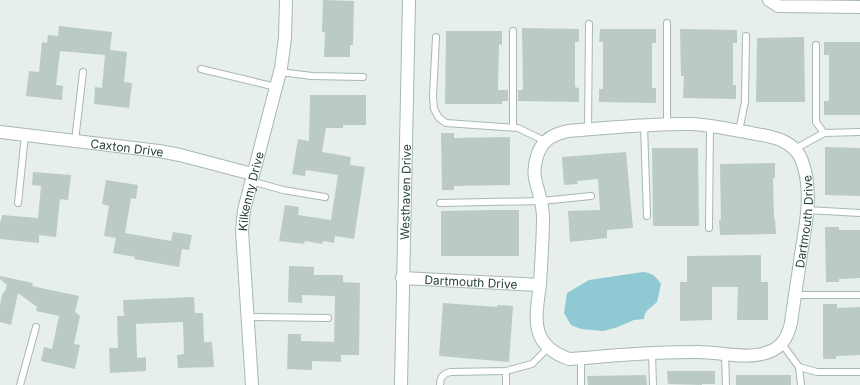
<svg xmlns="http://www.w3.org/2000/svg" width="860" height="385" font-family="Inter,sans-serif">
  <style>
    .water { fill: #8ec9d4 }
    .building { fill: #bbcac4 }
    .lines { fill: none; stroke-linecap: round; stroke-linejoin: round }
    .service-casing { stroke: #a8b8b2; stroke-width: 8 }
    .minor-casing { stroke: #a8b8b2; stroke-width: 14 }
    .service { stroke: #fff; stroke-width: 6 }
    .minor { stroke: #fff; stroke-width: 12 }
    .labels { text-anchor: middle; dominant-baseline: central; stroke-width: 3.5; stroke-linejoin: round; paint-order: stroke }
    .street-label { font-size: 12px; fill: #24423a; stroke: #f7fbf9 }
  </style>
  <rect width="100%" height="100%" fill="#e6efeb"/>
  <path class="water" d="M643,272c10,1 13,5 18,12l-4,18c-6,6 -13,8 -13,17l-10,1 -19,8 -12,3 -22,-2 -10,-4 -7,-12 3,-20 22,-13z"/>
  <g class="building">
    <path d="M323,0l31,1 -1,44h-3v12h-26l1,-25h-3z"/>
    <path d="M59,26l53,6 -2,18 17,2 -3,30 8,1 -3,25 -35,-4 1,-17 7,1 3,-33 -45,-4 -4,34 7,1 -1,14 -36,-4 3,-25 10,1 3,-30 5,1 1,-8 10,1z"/>
    <path d="M522,28l57,1v13h-4v45l4,1v14l-61,-1v-11h4l1,-2z"/>
    <path d="M600,29h56v14h-4v45h4v15l-57,-1v-13h4v-47h-4z"/>
    <path d="M680,29l57,1v13h-4v42h3v14l-53,-1 1,-22h-3z"/>
    <path d="M446,31h56v14l-3,-1 -1,46h10v11h-6v3h-57z"/>
    <path d="M804,37l1,65h-49l1,-64z"/>
    <path d="M824,42h36v73h-36v-14h5v-46h-5z"/>
    <path d="M310,95h56v30h-23v3h-17l-4,24 29,5 -1,8 15,2 -11,72 -19,-3 -1,7 -11,-2 -1,3 -17,-3 -1,3 -25,-3 6,-36 14,2 -1,8 33,5 7,-45 -32,-5 -1,6 -13,-2 6,-35 11,2z"/>
    <path d="M441,133h13v5l56,-1v48l-56,1v4h-12z"/>
    <path d="M825,147l35,1v48l-35,-1z"/>
    <path d="M652,148h46l1,78h-46z"/>
    <path d="M626,152l7,76 -26,2v8l-37,4 -2,-31 32,-1 -2,-31 -21,2 1,3 -14,1 -2,-28z"/>
    <path d="M775,163v15h-2l1,41h1l1,15 -56,1 -1,-15h2l-1,-56z"/>
    <path d="M33,172l38,3 -3,25 -8,-1 -4,38 -17,-2v8l-39,-4v-18h1l1,-6 36,3 3,-32 -9,-1z"/>
    <path d="M106,180l32,5 -2,14 -5,-1 -6,35 46,8 2,-9 19,3 -3,15 -7,-1 -3,18 -45,-8 1,-2 -22,-4 3,-15 -12,-2 5,-30 -7,-2z"/>
    <path d="M495,210h24v46h-78v-45z"/>
    <path d="M825,227h14v3h21v48l-21,1v3h-13z"/>
    <path d="M761,255v27h7v38h-31l1,-33h-26v33l-32,1v-39h7v-26z"/>
    <path d="M289,266l25,1v8h29v7l17,1 -1,72h-18v7l-29,-1v9l-25,-1 1,-35h13v7l33,1 1,-46 -33,-1v8l-14,-1z"/>
    <path d="M0,276l33,7 -1,3 47,10 -4,16 5,4 -6,28 6,1 -5,24 -34,-8 3,-14 8,2 7,-33 -23,-5 1,-4 -19,-14 -7,32 -11,-3v-17l2,-10 4,-6 1,-4 -7,-6z"/>
    <path d="M194,297l1,16h8l1,29h8l2,25 -36,1 -1,-13 7,-1 -1,-32 -47,2 1,34 9,-1v14l-36,2 -1,-25h9l-1,-32h7l-1,-16z"/>
    <path d="M443,303l54,4v-2l16,1 -4,56 -70,-6z"/>
    <path d="M823,304h14v4l23,-1v48l-24,1v3h-13z"/>
    <path d="M667,371h48v13h-13v1l-34,-1z"/>
    <path d="M646,375l1,10h-59l-1,-9z"/>
    <rect x="736" y="375" width="55" height="10"/>
  </g>
  <g class="lines">
    <g class="service-casing">
      <g id="service">
        <path d="M667,23v102"/>
        <path d="M436,37l-3,59 1,13 5,9 7,5 72,5 27,13"/>
        <path d="M816,45v77l8,11"/>
        <path d="M201,69l75,18"/>
        <path d="M280,72l32,4 51,1"/>
        <path d="M644,125l3,91"/>
        <path d="M513,127v-96"/>
        <path d="M588,130l1,-106"/>
        <path d="M739,131l6,-29 1,-66"/>
        <path d="M75,141l8,-69"/>
        <path d="M795,149l29,-16 36,-1"/>
        <path d="M251,181l32,9 42,7"/>
        <path d="M18,203l7,-68"/>
        <path d="M440,203l101,-2 50,-5"/>
        <path d="M807,210l53,3"/>
        <path d="M709,228l1,-102"/>
        <path d="M795,295h65"/>
        <path d="M248,317l80,1"/>
        <path d="M782,344l17,23 2,18"/>
        <path d="M652,353l1,32"/>
        <path d="M725,353l1,32"/>
        <path d="M799,367l18,5h43"/>
        <path d="M20,385l16,-58"/>
        <path d="M440,385c0,-8 3,-11 10,-13l56,-1 26,-7 16,-16"/>
        <path d="M506,385v-14"/>
        <path d="M581,385v-26"/>
      </g>
    </g>
    <g class="minor-casing">
      <g id="minor">
        <path d="M769,0l9,6 82,1"/>
        <path id="s1" d="M0,132l159,19 21,4 72,19"/>
        <path id="s2" d="M402,278l138,7c-5,35 -10,60 29,74 18,-1 35,-3 52,-4 25,-2 49,-3 73,-3 22,-1 47,7 68,2 18,-4 25,-14 29,-31 3,-23 7,-46 10,-69 5,-30 12,-63 1,-93 -8,-23 -35,-25 -56,-29 -18,-3 -35,-7 -54,-8 -41,-1 -83,4 -124,7 -8,2 -16,4 -22,10 -9,8 -13,26 -11,37 3,14 8,26 8,39 0,23 -2,46 -3,68"/>
        <path id="s3" d="M252,385l-10,-154 2,-21 37,-142 4,-30 1,-38"/>
        <path id="s4" d="M401,385l8,-385"/>
      </g>
    </g>
    <use href="#service" class="service"/>
    <use href="#minor" class="minor"/>
  </g>
  <g class="labels">
    <g class="street-label">
      <text stroke="none"><textPath href="#s1" startOffset="128">Caxton Drive</textPath></text>
      <text stroke="none"><textPath href="#s3" startOffset="195">Kilkenny Drive</textPath></text>
      <text stroke="none"><textPath href="#s4" startOffset="193">Westhaven Drive</textPath></text>
      <text stroke="none"><textPath href="#s2" startOffset="569">Dartmouth Drive</textPath></text>
      <text stroke="none"><textPath href="#s2" startOffset="69">Dartmouth Drive</textPath></text>
    </g>
  </g>
</svg>
